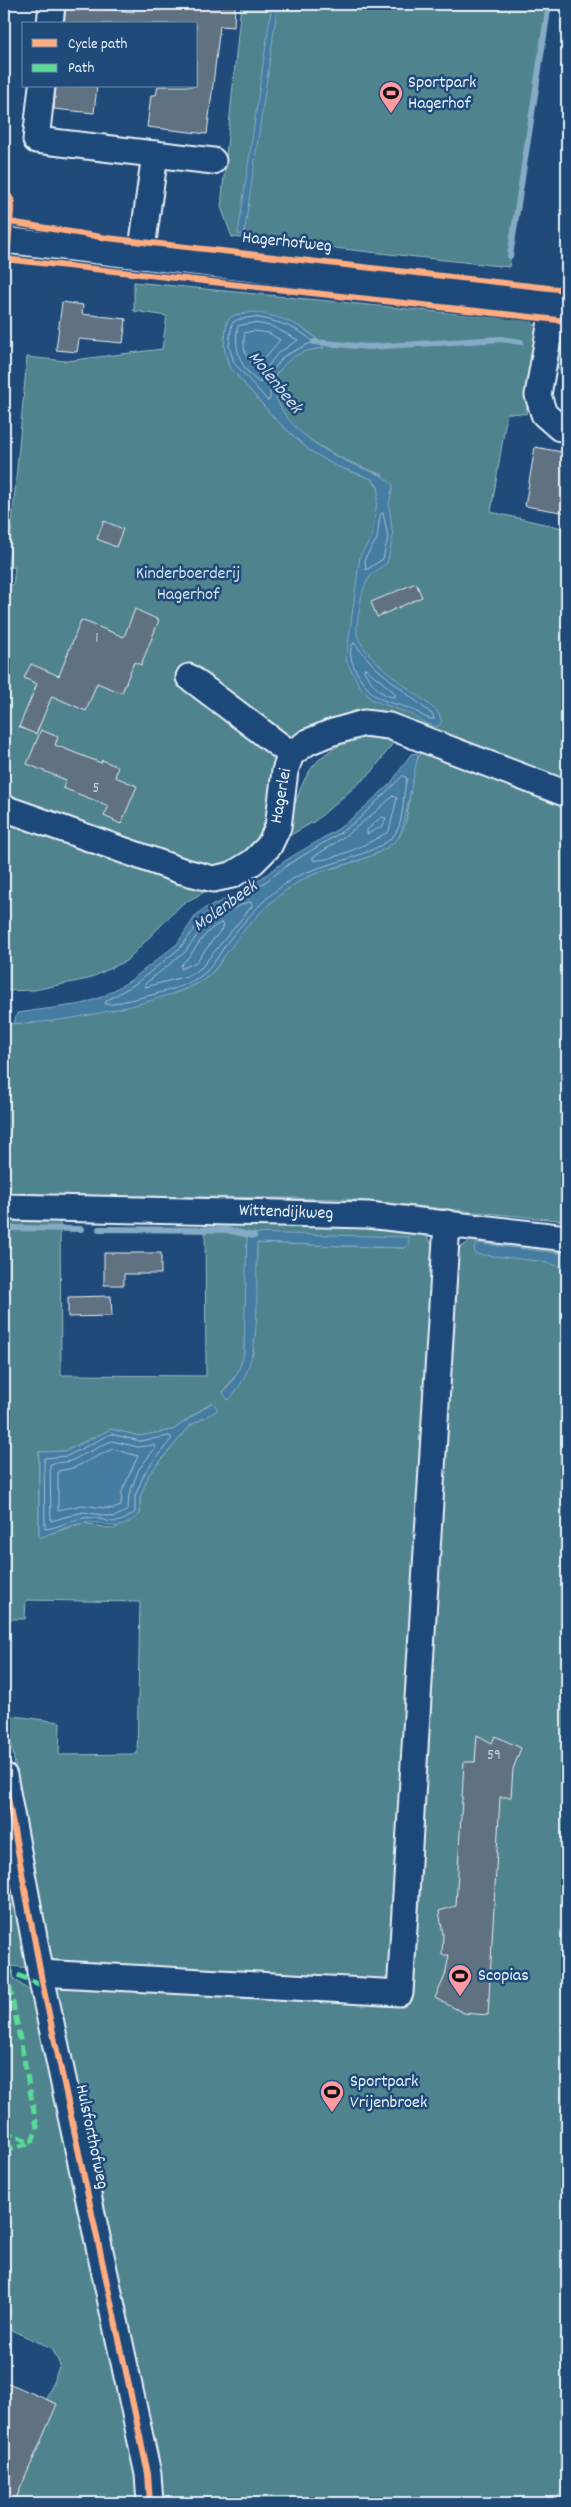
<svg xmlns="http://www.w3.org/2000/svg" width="571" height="2507" font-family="Dekko,sans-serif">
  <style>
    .green { fill: #50838e; stroke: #9cbac3; fill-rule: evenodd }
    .water { fill: #457ca1; stroke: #86abc4 }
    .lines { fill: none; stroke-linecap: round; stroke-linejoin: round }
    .shore { stroke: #a7c2d5; stroke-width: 1 }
    .stream { stroke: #86abc4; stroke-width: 6 }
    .building { fill: #617181; stroke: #e8f1f8 }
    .minor-casing { stroke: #e8f1f8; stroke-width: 29 }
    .minor { stroke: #1f4a7a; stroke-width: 25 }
    .quiet { stroke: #5adb95; stroke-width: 5; stroke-dasharray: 10 5; stroke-linecap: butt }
    .cycleway-casing { stroke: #1f4a7a; stroke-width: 9 }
    .cycleway { stroke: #ffac80; stroke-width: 6 }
    .labels { text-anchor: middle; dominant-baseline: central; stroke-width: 5; stroke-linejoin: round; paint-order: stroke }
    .number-label { font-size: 15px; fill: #c6d1da }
    .poi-label { font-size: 18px; fill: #e8f1f8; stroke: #1f4a7a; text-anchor: start }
    .street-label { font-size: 18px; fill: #e8f1f8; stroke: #1f4a7a }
    .park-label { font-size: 18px; fill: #d1e0e8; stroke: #1f4a7a }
    .water-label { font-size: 19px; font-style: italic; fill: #d0dfeb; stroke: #1f4a7a }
  </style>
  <rect width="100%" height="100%" fill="#1f4a7a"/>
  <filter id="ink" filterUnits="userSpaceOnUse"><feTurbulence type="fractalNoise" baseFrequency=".02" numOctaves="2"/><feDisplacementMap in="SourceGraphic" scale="10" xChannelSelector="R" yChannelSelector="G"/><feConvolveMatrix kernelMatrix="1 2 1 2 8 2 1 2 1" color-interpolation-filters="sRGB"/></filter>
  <g filter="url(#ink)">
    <g class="green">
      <path d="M241,4h306l-38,263 -277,-30 -11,-30z"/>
      <path d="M134,282l397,39 10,11 -15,82 -19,-1 -16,99 76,17v257l-181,-65 -91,16 -14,-2 -11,16 9,17 -15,72c-26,19 -33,29 -67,25l-193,-69v-96l5,-68 -5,-38 2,-10 7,1 2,-18 -7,1 19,-211 39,4 96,-12 5,-33 -33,-5zM227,321c31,1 79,-6 96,27 -26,3 -34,9 -50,30 1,6 1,13 2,19 9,38 75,67 108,78l-4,14 -7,-10 -38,-14 -25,-15 -34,-31 -46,-53 -5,-20z"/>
      <path d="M567,328v50l-12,-13 5,-31z"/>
      <path d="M362,736h36l-26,36 -57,49 -31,18c18,-54 18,-83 78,-103z"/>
      <path d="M422,751l145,55v415l-222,-22 -341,-5v-168l10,-3 15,1c32,-7 64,-14 96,-21 27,-6 60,-8 82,-26 10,-7 16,-20 23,-30 18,-23 40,-47 65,-63 29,-20 79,-19 103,-46 15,-17 8,-64 24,-87z"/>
      <path d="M4,816l210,71 -32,17 -56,57 -38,18 -54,11 -30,1z"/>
      <path d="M4,1217h56l1,158 145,1 -1,-155 218,10 14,20 17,1 22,-15 91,11v1229l-12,26h-399l-102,-508 6,-14 -9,-19 -45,-247 54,7 -1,33 78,-1 3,-152 -114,-2 -1,19h-21zM248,1233l157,15 -148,-5 -4,110 -25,47 -5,-8 16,-21 5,-18zM212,1402l5,8 -26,15 -42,49 -9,23v17l-26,15 -30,-6 -45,14v-85l26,-1 46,-22 28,7 34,-6z"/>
      <path d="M4,1826l25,142 -17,-2 2,13 20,15 102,467 4,42h-126l42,-99 -10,-5 14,-34 -8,-17 -48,-21z"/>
    </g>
    <g class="water">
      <path d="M272,4h6l-34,231 -6,-1z"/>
      <path d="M254,312c27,5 53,13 70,36 -26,3 -35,9 -50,29 0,8 0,17 3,23 13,32 52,55 83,67 15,7 21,6 33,18l-4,20 4,32 -6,26c-19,12 -24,20 -27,43 -1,8 -4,18 -3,27 2,23 63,63 81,79l4,10 -5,5 -10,-3 -16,-10 -39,-14 -13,-15 -13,-25 14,-104 12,-19 7,-49 -7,-9 -38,-14 -25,-15 -34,-31 -46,-53 -5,-20 3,-25 7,-6z"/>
      <path d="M417,753l1,4c-5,16 -13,72 -20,81 -23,26 -74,26 -103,46 -25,16 -47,40 -64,63 -8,10 -14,22 -24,30 -28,23 -154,49 -193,46l3,-10 65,-9 22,-8 27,-16 46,-36 19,-29 7,-6 37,-15 46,-34 52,-31 19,-15 34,-31 20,-29z"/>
      <path d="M247,1233l162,4v6l-4,5 -148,-5c-2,47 9,123 -29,157l-5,-7c12,-13 17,-24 21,-40z"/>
      <path d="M477,1243l81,10 9,2v13l-28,-7 -64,-7 -1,-6z"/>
      <path d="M213,1402l5,8 -27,15 -42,49 -9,23v17c-28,23 -27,7 -55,9 -15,1 -32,10 -46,15v-86l27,-1 45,-22 28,7 34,-6z"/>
      <path d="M567,2477v25l-12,1z"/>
    </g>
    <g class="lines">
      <g class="shore">
        <path d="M254,317c19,3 45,10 59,25l-29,14 -14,18v25l-2,2 -34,-38 -5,-17 3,-23 5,-3z"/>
        <path d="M254,323l17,3 27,14 -20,13 -14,18 -4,12c-19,-13 -27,-34 -22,-57z"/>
        <path d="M254,331l15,2 11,7 -23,27c-12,-8 -15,-20 -12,-34z"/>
        <path d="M383,513l5,24 -5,22 -17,11 -1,-12 12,-19 3,-24z"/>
        <path d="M354,643l22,25 57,47 1,4c-8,1 -14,-6 -21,-9 -12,-6 -26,-6 -37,-14 -11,-7 -35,-42 -22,-53z"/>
        <path d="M365,668l30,25v4c-14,0 -24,-15 -31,-26z"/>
        <path d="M403,776l4,2c-5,17 -2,41 -12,56 -15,21 -76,30 -101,44 -26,15 -49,42 -68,66 -6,9 -12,20 -20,28 -19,18 -67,25 -93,32h-8l1,-3 29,-17 45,-36 26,-34 37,-15 46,-35 51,-31 20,-15z"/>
        <path d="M393,796l4,2 -8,33c-14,10 -60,32 -76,29v-3c30,-18 54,-37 80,-61z"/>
        <path d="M382,817l4,1 -3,8 -16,8v-4z"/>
        <path d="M249,902l3,1v3l-51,62 -14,8 -42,11v-3l40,-32 24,-33z"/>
        <path d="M221,923l3,3 -28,36 -15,7v-4c14,-12 22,-35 40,-42z"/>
        <path d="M111,1434l29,7 29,-5 3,2 -27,34 -10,24v16c-24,20 -28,3 -52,6 -13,2 -25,10 -38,11l-1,-71 23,-2z"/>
        <path d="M112,1441l26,6 16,-2 2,2 -17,22 -10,26 -1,15 -14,7 -31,-5 -32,9 -1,-57 20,-3z"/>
        <path d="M113,1449l25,7 -16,35 -1,15 -8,3 -31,-4 -24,5v-39l15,-3z"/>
      </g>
      <g class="stream">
        <path d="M510,256l39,-252"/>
        <path d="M314,342l54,5 133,-8 20,3"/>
        <path d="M4,1228l77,1"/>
        <path d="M99,1229l128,1 27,6"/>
      </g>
    </g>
    <g class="building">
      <path d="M81,4l18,2 -1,2 36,4v-8h101l-1,23 -14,-1 -13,108 -60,-7 4,-32h5l2,-9h38v-62h-132l2,-19 15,1z"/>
      <path d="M56,86h41l-3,27 -40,-4z"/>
      <path d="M62,302l21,3 -1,9 44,5 -3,24 -44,-4 -2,13 -21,-2z"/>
      <path d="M535,447l32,6v60l-42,-7z"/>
      <path d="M104,521l19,8 -7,18 -19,-8z"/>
      <path d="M416,583l6,14 -45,20 -6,-15z"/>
      <path d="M135,609l24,11 -18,45 -7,-3 -12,31 -25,-10 -11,28 -34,-15 -16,38 -17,-7 18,-43 -13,-6 7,-14 28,12 22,-56 43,17z"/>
      <path d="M41,730l17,7 -3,8 46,18 1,-3 16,7 -3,10 22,9 -16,38 -17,-8 5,-10 -46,-18 3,-8 -39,-16z"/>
      <path d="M104,1253h57v21h-37v11h-20z"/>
      <path d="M111,1296l1,20 -44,1v-20z"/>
      <path d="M477,1735l15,8 3,-7 26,12 -8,21 -2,28h-11l-12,218 -24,-2 -29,-15 10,-22 4,-21h-7l1,-21 -4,-23 17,-5 8,-144h11z"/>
      <path d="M4,2381l53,23 -43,99h-10z"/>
    </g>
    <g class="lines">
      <g class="minor-casing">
        <g id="minor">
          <path d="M50,24l2,-20"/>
          <path d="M42,86l-6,54 177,21"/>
          <path d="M4,240l563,66"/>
          <path d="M141,256l14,-102"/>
          <path d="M554,304l-16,91 6,19 16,14 7,1"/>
          <path d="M189,677l102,77"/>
          <path d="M4,808l178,63 31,8 19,-4 21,-13 16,-16 9,-19 7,-56 6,-17 17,-12 22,-9 34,-10 25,3 178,68"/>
          <path d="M4,1207l364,8 199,23"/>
          <path d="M4,1776l39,210 105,488 2,29"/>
          <path d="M40,1973l360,20 47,-770"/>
        </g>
      </g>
      <use href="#minor" class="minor"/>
      <g class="quiet">
        <path d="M4,1957l33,170 -5,16"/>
        <path d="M4,1969l39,17"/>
        <path d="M4,2131l28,12"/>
        <path d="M4,2150l28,-7"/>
      </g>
      <g class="cycleway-casing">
        <g id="cycleway">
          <path d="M4,188l8,13 -8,88"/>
          <path d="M4,221l103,17 460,52"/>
          <path d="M4,259l563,62"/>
          <path d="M4,1776l39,210 105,488 2,29"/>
        </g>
      </g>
      <use href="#cycleway" class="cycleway"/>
    </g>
  </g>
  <defs>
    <g id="stadium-pin" transform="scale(1.25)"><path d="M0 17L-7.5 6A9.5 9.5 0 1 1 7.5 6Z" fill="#ff9aa2" stroke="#1f4a7a"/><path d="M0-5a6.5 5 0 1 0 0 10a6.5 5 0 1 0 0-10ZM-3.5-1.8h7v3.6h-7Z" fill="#111"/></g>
  </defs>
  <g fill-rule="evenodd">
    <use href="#stadium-pin" x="391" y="93"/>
    <use href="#stadium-pin" x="460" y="1976"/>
    <use href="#stadium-pin" x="332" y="2092"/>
  </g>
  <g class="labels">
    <g class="number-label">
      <text x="97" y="639">1</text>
      <text x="96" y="789">5</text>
      <text x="494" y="1756">59</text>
    </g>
    <g class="poi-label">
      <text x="408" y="83">Sportpark<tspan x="408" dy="21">Hagerhof</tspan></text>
      <text x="478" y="1976">Scopias</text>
      <text x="350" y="2082">Sportpark<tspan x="350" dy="21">Vrijenbroek</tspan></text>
    </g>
    <g class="street-label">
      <text transform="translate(287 243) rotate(6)">Hagerhofweg</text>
      <text transform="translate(282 796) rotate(-80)">Hagerlei</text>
      <text transform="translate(286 1213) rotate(2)">Wittendijkweg</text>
      <text transform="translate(91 2137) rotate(78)">Hulsforthofweg</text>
    </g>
    <g class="park-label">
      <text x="188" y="574">Kinderboerderij<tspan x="188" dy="21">Hagerhof</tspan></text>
    </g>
    <g class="water-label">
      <text transform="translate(274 383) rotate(51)">Molenbeek</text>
      <text transform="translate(226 907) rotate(-36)">Molenbeek</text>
    </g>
  </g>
  <rect width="571" height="2507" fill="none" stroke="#1f4a7a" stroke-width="20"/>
  <rect x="10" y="10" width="551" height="2487" fill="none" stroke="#e8f1f8" stroke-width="2" filter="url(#ink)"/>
  <rect x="22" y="22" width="175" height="65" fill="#1f4a7a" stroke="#6f8dac"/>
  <rect x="32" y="39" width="25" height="8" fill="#ffac80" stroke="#6f8dac"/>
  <text x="68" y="48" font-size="15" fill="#e8f1f8">Cycle path</text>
  <rect x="32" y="64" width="25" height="8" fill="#5adb95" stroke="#6f8dac"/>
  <text x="68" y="72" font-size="15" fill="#e8f1f8">Path</text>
</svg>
